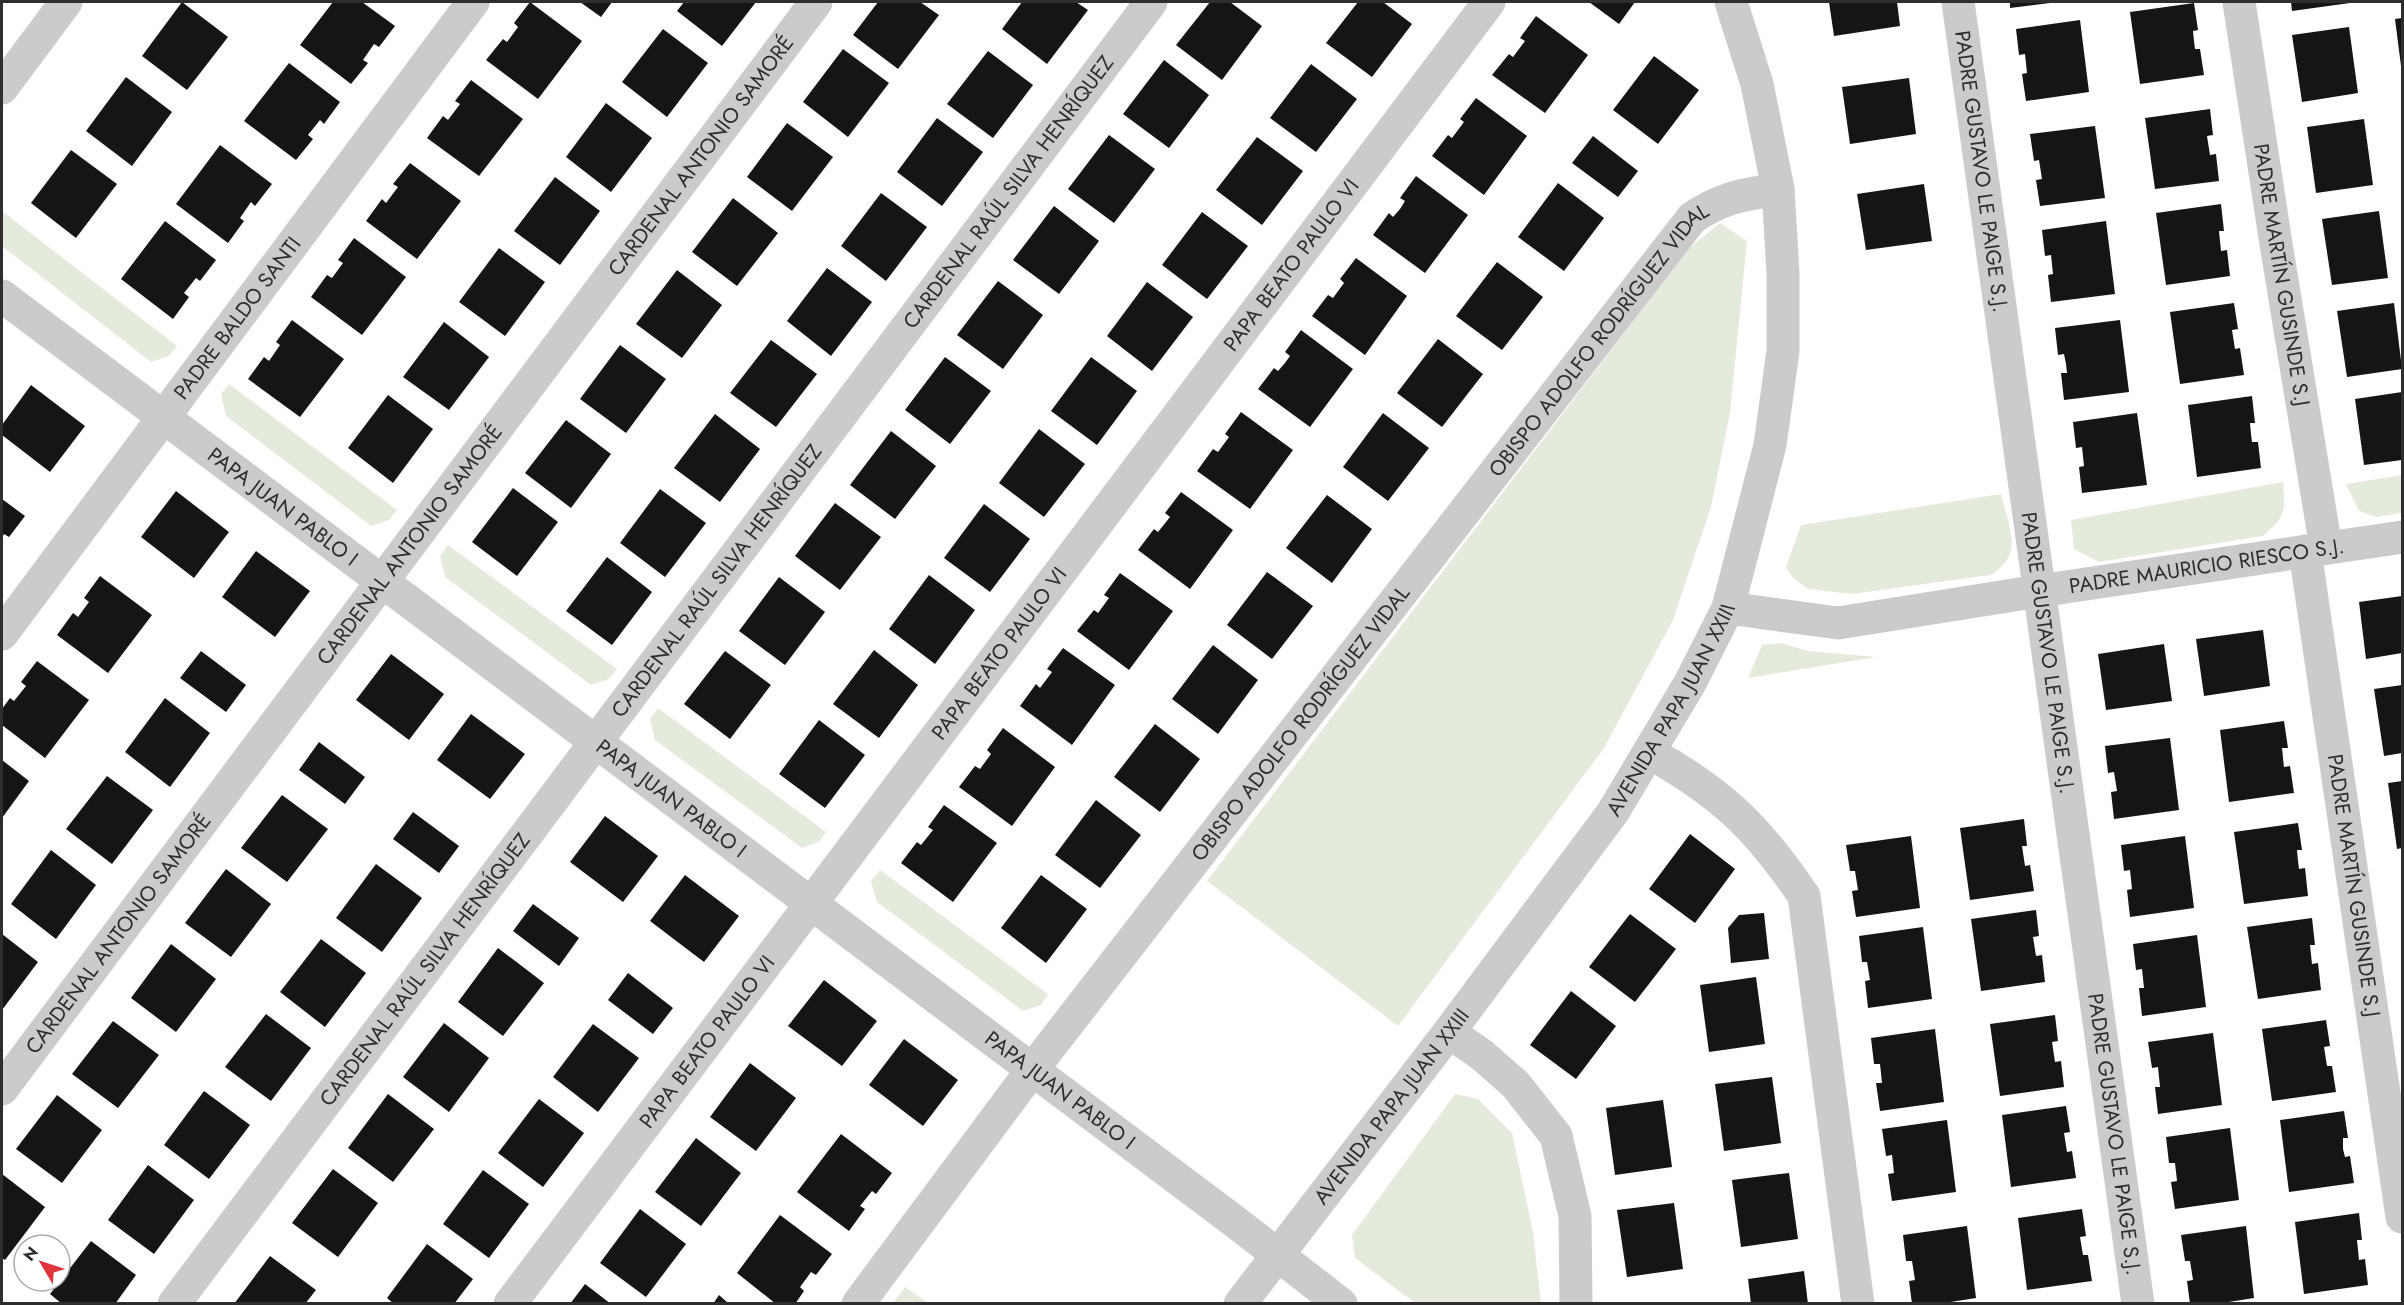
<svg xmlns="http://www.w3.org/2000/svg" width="2404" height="1305" font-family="Jost,sans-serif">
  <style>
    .green { fill: #e4ebdc }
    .building { fill: #151515 }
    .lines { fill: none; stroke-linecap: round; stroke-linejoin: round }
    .minor { stroke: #cbcbcb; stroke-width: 33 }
    .labels { text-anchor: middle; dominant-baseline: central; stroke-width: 6; stroke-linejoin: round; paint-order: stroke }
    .street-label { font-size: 21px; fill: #2e2e2e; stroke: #fff }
  </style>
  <rect width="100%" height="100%" fill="#fff"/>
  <g class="green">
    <path d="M2,211l175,135 -8,10 -18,6 -149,-116z"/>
    <path d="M1720,223l27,18 -17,172 -19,94 -38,113 -69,128 -206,278 -191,-145 481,-632z"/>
    <path d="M229,384l168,126 -8,10 -18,6 -145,-110 -5,-22z"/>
    <path d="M2402,475v38l-26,4 -17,-6 -13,-27z"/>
    <path d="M2283,482c2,30 4,33 -20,54l-164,26 -25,-13 -3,-29z"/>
    <path d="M2001,494c8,34 24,61 -11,81l-138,19 -44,-5 -15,-11 -7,-11 15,-42z"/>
    <path d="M448,545l169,124 -8,10 -18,6 -146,-108 -5,-21z"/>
    <path d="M1781,643l27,8 68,6 -128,21 14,-33z"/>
    <path d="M658,708l168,124 -7,10 -17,6 -147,-108 -5,-21z"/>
    <path d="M880,870l168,124 -7,11 -18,6 -146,-109 -6,-21z"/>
    <path d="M1455,1094l23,5 34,34 21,99 8,71h-126l-60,-45 -3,-23z"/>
    <path d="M905,1287l23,16h-35z"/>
  </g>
  <g class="building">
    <path d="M182,2l46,35 -41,53 -45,-34z"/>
    <path d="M333,2h29l33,24 -16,21 -5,-3 -11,16 5,3 -17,21 -51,-39z"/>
    <path d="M530,2l52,39 -44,58 -52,-39 17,-21 4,3 11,-15 -4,-4z"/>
    <path d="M580,2h32l-11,15z"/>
    <path d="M684,2h72l-34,44 -45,-35z"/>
    <path d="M878,2h42l19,13 -41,54 -45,-34z"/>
    <path d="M1022,2h54l12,8 -41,54 -45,-35z"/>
    <path d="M1210,2h20l32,24 -40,54 -46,-35z"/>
    <path d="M1358,2h25l29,22 -40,53 -46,-34z"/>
    <path d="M1589,2h46l-16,22z"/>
    <path d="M1829,2h68l3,24 -66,10z"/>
    <path d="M2010,2h40v1l-40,5z"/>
    <path d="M2291,2h59v1l-58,8z"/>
    <path d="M2194,3l4,27 -5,1 1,10 1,8h5l4,26 -64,9 -10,-72z"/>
    <path d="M1536,16l52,39 -43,58 -53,-38 17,-21 4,3 12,-16 -5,-3z"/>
    <path d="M2402,18v48h-1l-6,-47z"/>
    <path d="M2080,20l9,72 -63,9 -4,-27 5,-1 -2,-19 -6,1 -3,-26z"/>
    <path d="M2349,27l9,66 -56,9 -10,-67z"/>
    <path d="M663,29l45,34 -41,54 -45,-35z"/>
    <path d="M843,49l46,34 -41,54 -45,-35z"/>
    <path d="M988,51l45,34 -40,53 -46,-34z"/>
    <path d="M1654,56l45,34 -41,54 -45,-34z"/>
    <path d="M1164,60l45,35 -40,53 -46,-34z"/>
    <path d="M289,63l51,39 -16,22 -4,-4 -12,15 5,4 -17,21 -52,-39z"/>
    <path d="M1311,64l46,35 -41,53 -46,-34z"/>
    <path d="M126,77l46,35 -40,54 -46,-35z"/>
    <path d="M1909,78l7,56 -66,10 -8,-57z"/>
    <path d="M471,80l52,39 -44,57 -52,-38 16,-22 5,4 12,-16 -5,-3z"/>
    <path d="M1476,98l51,38 -43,59 -52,-39 16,-21 4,3 12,-16 -4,-3z"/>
    <path d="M606,103l46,35 -41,54 -45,-35z"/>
    <path d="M2210,109l3,26 -6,1 3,19 6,-1 3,27 -64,8 -10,-71z"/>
    <path d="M937,118l46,34 -41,54 -45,-34z"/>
    <path d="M2364,119l9,66 -57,8 -9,-66z"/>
    <path d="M787,123l46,34 -41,54 -45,-34z"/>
    <path d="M2095,126l10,72 -65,8 -4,-26 6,-1 -3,-19 -5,1 -4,-27z"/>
    <path d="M1109,135l46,34 -41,54 -46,-34z"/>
    <path d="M1593,136l45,35 -20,26 -46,-34z"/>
    <path d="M1257,137l46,34 -41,54 -46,-35z"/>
    <path d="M220,145l52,39 -17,22 -4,-4 -11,16 4,3 -16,22 -52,-39z"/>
    <path d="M71,150l46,34 -41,54 -45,-35z"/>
    <path d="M410,163l51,38 -44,58 -51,-38 16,-22 4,4 12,-16 -5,-3z"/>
    <path d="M1416,176l52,39 -43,58 -52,-38 16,-22 4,4 7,-8 5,-8 -5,-3z"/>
    <path d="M555,177l45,34 -40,54 -46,-34z"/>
    <path d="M1558,183l46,35 -40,53 -46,-34z"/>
    <path d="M1924,184l8,57 -66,9 -9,-56z"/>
    <path d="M881,193l46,34 -41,54 -45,-35z"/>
    <path d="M733,198l45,35 -41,53 -45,-34z"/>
    <path d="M2221,204l3,27h-5l2,20 6,-1 3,26 -64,9 -10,-72z"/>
    <path d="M1054,206l45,35 -40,53 -46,-34z"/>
    <path d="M2379,211l9,67 -56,7 -10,-66z"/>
    <path d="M1202,212l46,34 -41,53 -45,-34z"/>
    <path d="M165,221l51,39 -16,21 -4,-3 -12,15 5,4 -16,22 -52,-40z"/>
    <path d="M2106,221l9,73 -64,8 -3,-27 5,-1 -2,-19 -6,1 -3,-26z"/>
    <path d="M354,238l52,39 -44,58 -51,-38 16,-22 5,3 11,-15 -5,-3z"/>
    <path d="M499,248l46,34 -40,54 -46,-34z"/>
    <path d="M1356,258l51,38 -42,59 -53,-39 16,-21 5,3 11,-15 -4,-4z"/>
    <path d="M1497,262l46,35 -41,53 -46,-34z"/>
    <path d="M827,268l45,34 -41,54 -44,-35z"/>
    <path d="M677,270l45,35 -40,53 -46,-34z"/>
    <path d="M998,281l45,34 -40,54 -46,-34z"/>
    <path d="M1147,282l46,35 -41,54 -45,-35z"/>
    <path d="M2234,303l4,26 -6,1 3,19 5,-1 4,27 -64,9 -10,-72z"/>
    <path d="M2394,303l8,66 -55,8 -10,-66z"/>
    <path d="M292,320l52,39 -44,58 -52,-38 16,-22 5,4 11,-16 -4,-3z"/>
    <path d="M2120,320l9,72 -65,8 -3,-27h6l-1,-9 -2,-10 -6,1 -3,-27z"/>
    <path d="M444,322l45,35 -40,53 -46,-33z"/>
    <path d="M1301,330l52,39 -43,58 -52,-38 16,-21 4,3 7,-8 5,-7 -5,-4z"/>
    <path d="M1438,339l45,35 -41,53 -45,-34z"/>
    <path d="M771,340l46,34 -41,53 -46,-34z"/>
    <path d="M620,345l46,34 -40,54 -46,-34z"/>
    <path d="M945,357l46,34 -41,53 -45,-34z"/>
    <path d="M1091,357l46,34 -40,54 -46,-34z"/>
    <path d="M31,385l54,41 -35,46 -48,-37v-10z"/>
    <path d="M2402,392v68l-38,5 -9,-66z"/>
    <path d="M388,395l45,34 -40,54 -45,-35z"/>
    <path d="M2252,396l3,27h-5l1,11 1,8h6l3,26 -64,9 -9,-72z"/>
    <path d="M1241,412l52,38 -43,59 -53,-38 16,-22 5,3 11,-15 -4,-3z"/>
    <path d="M1383,413l46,35 -41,53 -45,-34z"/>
    <path d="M2137,413l10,72 -65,8 -3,-26 5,-1 -2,-19 -6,1 -3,-26z"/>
    <path d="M715,414l45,35 -40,53 -46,-34z"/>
    <path d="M566,420l45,34 -40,54 -46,-35z"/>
    <path d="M1039,429l46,35 -41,53 -45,-34z"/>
    <path d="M891,431l45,35 -41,53 -45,-34z"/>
    <path d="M513,488l45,34 -41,54 -45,-34z"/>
    <path d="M660,489l46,34 -41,54 -45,-34z"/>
    <path d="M176,491l53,41 -35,46 -53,-41z"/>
    <path d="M1181,492l52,38 -43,59 -52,-39 16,-21 4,3 12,-15 -5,-4z"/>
    <path d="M1327,495l45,34 -40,54 -46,-35z"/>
    <path d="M2,499l23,17 -16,21 -5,-3 -2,4z"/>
    <path d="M835,503l46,34 -41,53 -45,-34z"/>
    <path d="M984,504l46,35 -40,53 -46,-34z"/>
    <path d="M256,551l54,40 -35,46 -53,-40z"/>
    <path d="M607,557l45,35 -40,53 -46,-34z"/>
    <path d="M1267,572l46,34 -41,53 -45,-34z"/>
    <path d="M1120,573l53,38 -44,59 -52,-39 17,-21 4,3 11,-15 -5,-3z"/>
    <path d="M929,575l46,35 -40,54 -46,-35z"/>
    <path d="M100,576l52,39 -44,58 -51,-38 16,-22 5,4 11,-15 -5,-4z"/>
    <path d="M779,577l46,35 -40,53 -46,-34z"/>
    <path d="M2402,596v57l-36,6 -7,-57z"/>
    <path d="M2263,630l7,56 -66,10 -8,-57z"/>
    <path d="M2164,644l8,57 -66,9 -8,-56z"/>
    <path d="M1213,645l45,35 -40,54 -46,-35z"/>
    <path d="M1063,648l52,37 -43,60 -52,-39 16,-22 4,4 12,-16 -5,-3z"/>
    <path d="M874,650l44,35 -39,53 -46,-34z"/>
    <path d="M201,651l45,34 -20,27 -46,-34z"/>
    <path d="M725,651l46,34 -41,54 -46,-35z"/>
    <path d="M391,654l53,40 -35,46 -53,-40z"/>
    <path d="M37,661l52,39 -44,58 -43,-33v-16l8,-11 4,3 12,-15 -5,-4z"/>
    <path d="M2402,685v68l-18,3 -10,-67z"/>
    <path d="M165,698l45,35 -40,54 -45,-35z"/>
    <path d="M471,714l54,40 -35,45 -53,-39z"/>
    <path d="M819,720l46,35 -40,53 -46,-34z"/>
    <path d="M2284,721l4,27h-6l1,10 1,9 6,-1 4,27 -65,9 -9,-72z"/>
    <path d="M1155,724l45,35 -40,53 -46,-35z"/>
    <path d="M1003,728l52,39 -43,59 -53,-39 16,-21 5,3 11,-15 -4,-4z"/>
    <path d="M2170,738l9,72 -65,9 -3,-27 6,-1 -3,-19 -6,1 -3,-27z"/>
    <path d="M319,742l46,35 -20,27 -46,-34z"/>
    <path d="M2,760l27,21 -27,37z"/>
    <path d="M107,776l46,34 -41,54 -46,-35z"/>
    <path d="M2402,781v67l-5,1 -9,-66z"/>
    <path d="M282,795l46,34 -41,53 -46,-34z"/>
    <path d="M1096,800l45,35 -41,53 -45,-33z"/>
    <path d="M944,805l53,38 -44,59 -52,-39 16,-21 4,3 12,-15 -5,-3z"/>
    <path d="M413,812l46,34 -20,27 -46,-34z"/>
    <path d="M605,816l53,40 -35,46 -53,-40z"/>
    <path d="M2024,819l3,27h-5l3,20 5,-1 4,26 -64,9 -10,-72z"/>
    <path d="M2298,823l4,27h-5l1,11 1,8 6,-1 3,28 -64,8 -10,-72z"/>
    <path d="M1690,834l45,35 -40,54 -46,-34z"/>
    <path d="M1911,836l9,72 -64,9 -4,-26 6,-1 -3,-19h-5l-4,-26z"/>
    <path d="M2185,836l9,72 -64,9 -3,-27 5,-1 -2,-19 -6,1 -3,-26z"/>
    <path d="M51,850l45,35 -40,54 -45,-35z"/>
    <path d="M376,864l46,34 -40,54 -46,-34z"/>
    <path d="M226,869l45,35 -40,53 -46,-34z"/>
    <path d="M685,875l54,41 -35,46 -54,-41z"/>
    <path d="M1041,875l46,34 -41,54 -45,-35z"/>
    <path d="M533,904l46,34 -20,28 -46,-35z"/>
    <path d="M2036,910l3,26 -6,1 3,19 6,-1 3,27 -64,9 -10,-72z"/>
    <path d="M1764,913l5,46 -38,4 -3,-35 11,-13z"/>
    <path d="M1630,914l46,35 -41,53 -46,-35z"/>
    <path d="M2312,918l3,27h-5l2,19 6,-1 3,27 -63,9 -11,-72z"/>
    <path d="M1923,927l9,72 -64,9 -3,-27 5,-1 -3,-18h-5l-3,-26z"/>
    <path d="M2,934l36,28 -36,48z"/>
    <path d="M2197,935l9,72 -64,9 -3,-28h5l-2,-19 -6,1 -3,-26z"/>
    <path d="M321,939l45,34 -41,54 -45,-35z"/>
    <path d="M171,944l45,35 -40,53 -45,-34z"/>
    <path d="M498,948l46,35 -41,53 -45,-34z"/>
    <path d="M628,973l45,35 -20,26 -45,-34z"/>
    <path d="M1756,977l9,67 -56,8 -9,-67z"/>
    <path d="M824,980l53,41 -35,45 -54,-40z"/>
    <path d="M1571,991l45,35 -40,53 -46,-34z"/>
    <path d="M266,1014l45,34 -40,53 -46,-34z"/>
    <path d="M2055,1015l3,26 -6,1 3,20 6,-1 3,26 -64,9 -10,-72z"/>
    <path d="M2326,1020l4,26 -6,1 3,19h5l4,26 -64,9 -10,-72z"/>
    <path d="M113,1021l46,34 -41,53 -46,-34z"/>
    <path d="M444,1023l45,35 -40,54 -46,-35z"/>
    <path d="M593,1024l46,34 -41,54 -45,-35z"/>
    <path d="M1935,1029l9,73 -64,9 -4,-28h6l-2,-19h-6l-3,-26z"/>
    <path d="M2213,1033l9,72 -64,9 -3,-27h5l-2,-20 -6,1 -4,-26z"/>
    <path d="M904,1039l54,41 -35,46 -54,-41z"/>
    <path d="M750,1063l46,35 -40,53 -46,-34z"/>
    <path d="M1772,1077l9,66 -57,8 -9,-67z"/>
    <path d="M204,1091l46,34 -41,54 -45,-34z"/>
    <path d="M388,1094l46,35 -41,53 -45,-34z"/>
    <path d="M57,1095l45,35 -40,53 -46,-34z"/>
    <path d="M539,1099l45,34 -41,54 -45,-34z"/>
    <path d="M1663,1100l9,67 -57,8 -9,-67z"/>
    <path d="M2066,1106l4,26 -6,1 3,19 5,-1 4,27 -65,9 -9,-72z"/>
    <path d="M2344,1111l4,27h-5v11l2,8 5,-1 4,27 -65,9 -9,-72z"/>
    <path d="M1947,1120l9,72 -64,9 -4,-27 6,-1 -2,-18 -6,1 -4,-27z"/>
    <path d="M2230,1128l9,72 -64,9 -4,-27 6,-1 -2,-18h-6l-3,-26z"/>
    <path d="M841,1134l51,39 -16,21 -4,-3 -12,15 5,3 -16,22 -52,-39z"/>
    <path d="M696,1138l45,35 -40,53 -46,-34z"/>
    <path d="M148,1165l46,35 -40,54 -46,-34z"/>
    <path d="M333,1169l45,34 -40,54 -46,-34z"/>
    <path d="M483,1170l46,34 -40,54 -46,-34z"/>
    <path d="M1789,1173l9,66 -57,8 -9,-67z"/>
    <path d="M2,1174l43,33 -40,53 -3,-2z"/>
    <path d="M1674,1203l9,66 -56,8 -10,-67z"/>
    <path d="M640,1209l46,35 -40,53 -46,-34z"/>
    <path d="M2082,1209l4,27 -6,1 3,18h5l4,26 -65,9 -9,-72z"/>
    <path d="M2359,1213l3,27h-5l2,20 6,-1 3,26 -64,9 -9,-72z"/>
    <path d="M780,1215l52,39 -16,21 -5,-3 -5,7 -6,8 4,4 -9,13h-19l-39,-31z"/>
    <path d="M1967,1226l9,72 -38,6h-26l-3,-23 6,-1 -3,-19h-6l-3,-26z"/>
    <path d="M2246,1226l8,72 -38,6h-26l-3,-23 6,-1 -3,-19h-5l-4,-26z"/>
    <path d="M91,1241l45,34 -21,29h-53l-12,-10z"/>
    <path d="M427,1244l46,35 -19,25h-60l-7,-6z"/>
    <path d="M270,1256l46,34 -11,14h-71z"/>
    <path d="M1804,1271l4,33h-57l-3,-25z"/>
    <path d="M585,1284l26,20h-41z"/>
    <path d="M719,1295l10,9h-16z"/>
  </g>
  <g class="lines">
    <g class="minor">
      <path id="s1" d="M1958,2l180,1302"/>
      <path id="s2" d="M2239,2l37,242 50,304"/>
      <path d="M2,88l64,-86"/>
      <path id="s3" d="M2,296l1232,925 107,83"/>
      <path id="s4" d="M2305,551l97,666"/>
      <path id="s5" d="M1728,608l110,15 201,-32 363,-54"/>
      <path id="s6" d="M2,634l471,-632"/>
      <path d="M1650,753c72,40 108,75 154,143l54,408"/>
      <path d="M1449,1032l33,23 34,30 40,51 19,80 1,88"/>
      <path id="s7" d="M2,1089l814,-1087"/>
      <path id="s8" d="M174,1304l977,-1302"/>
      <path id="s9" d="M510,1304l979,-1302"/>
      <path id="s10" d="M858,1304l174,-234 660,-852c31,-21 50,-23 86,-29"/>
      <path id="s11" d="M1240,1304l209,-272 164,-220 77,-129 38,-75 42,-163 13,-94v-78l-5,-84 -21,-105 -26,-82"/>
    </g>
  </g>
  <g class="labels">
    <g class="street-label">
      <text stroke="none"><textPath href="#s7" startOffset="1166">CARDENAL ANTONIO SAMORÉ</textPath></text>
      <text stroke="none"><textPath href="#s1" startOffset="171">PADRE GUSTAVO LE PAIGE S.J.</textPath></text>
      <text stroke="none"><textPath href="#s8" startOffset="1390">CARDENAL RAÚL SILVA HENRÍQUEZ</textPath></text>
      <text stroke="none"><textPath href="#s9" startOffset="1300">PAPA BEATO PAULO VI</textPath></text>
      <text stroke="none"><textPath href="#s2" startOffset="276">PADRE MARTÍN GUSINDE S.J</textPath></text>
      <text stroke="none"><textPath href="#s6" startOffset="394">PADRE BALDO SANTI</textPath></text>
      <text stroke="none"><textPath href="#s10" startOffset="1216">OBISPO ADOLFO RODRÍGUEZ VIDAL</textPath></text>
      <text stroke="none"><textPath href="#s3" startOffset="351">PAPA JUAN PABLO I</textPath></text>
      <text stroke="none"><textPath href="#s7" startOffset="680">CARDENAL ANTONIO SAMORÉ</textPath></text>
      <text stroke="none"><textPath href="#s5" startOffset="484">PADRE MAURICIO RIESCO S.J.</textPath></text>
      <text stroke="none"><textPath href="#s8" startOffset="904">CARDENAL RAÚL SILVA HENRÍQUEZ</textPath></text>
      <text stroke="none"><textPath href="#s9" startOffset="814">PAPA BEATO PAULO VI</textPath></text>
      <text stroke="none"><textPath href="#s1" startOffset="657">PADRE GUSTAVO LE PAIGE S.J.</textPath></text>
      <text stroke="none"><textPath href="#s11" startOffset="735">AVENIDA PAPA JUAN XXIII</textPath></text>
      <text stroke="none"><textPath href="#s10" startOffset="730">OBISPO ADOLFO RODRÍGUEZ VIDAL</textPath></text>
      <text stroke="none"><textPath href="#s3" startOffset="837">PAPA JUAN PABLO I</textPath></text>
      <text stroke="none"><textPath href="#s4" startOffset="338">PADRE MARTÍN GUSINDE S.J</textPath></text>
      <text stroke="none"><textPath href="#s7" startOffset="194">CARDENAL ANTONIO SAMORÉ</textPath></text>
      <text stroke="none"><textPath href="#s8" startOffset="418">CARDENAL RAÚL SILVA HENRÍQUEZ</textPath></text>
      <text stroke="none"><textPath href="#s9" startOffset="328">PAPA BEATO PAULO VI</textPath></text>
      <text stroke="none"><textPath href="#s3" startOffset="1323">PAPA JUAN PABLO I</textPath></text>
      <text stroke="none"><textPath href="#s11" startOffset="249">AVENIDA PAPA JUAN XXIII</textPath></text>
      <text stroke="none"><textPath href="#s1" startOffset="1143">PADRE GUSTAVO LE PAIGE S.J.</textPath></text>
    </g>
  </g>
  <rect width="2404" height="1305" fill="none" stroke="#2e2e2e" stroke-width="6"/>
  <g transform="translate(42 1263) rotate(309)"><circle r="28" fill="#ffffff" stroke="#ababab" stroke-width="1.5"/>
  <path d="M0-4.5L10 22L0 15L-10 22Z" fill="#e0353f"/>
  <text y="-9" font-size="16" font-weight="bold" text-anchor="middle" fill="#2e2e2e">N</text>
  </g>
</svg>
